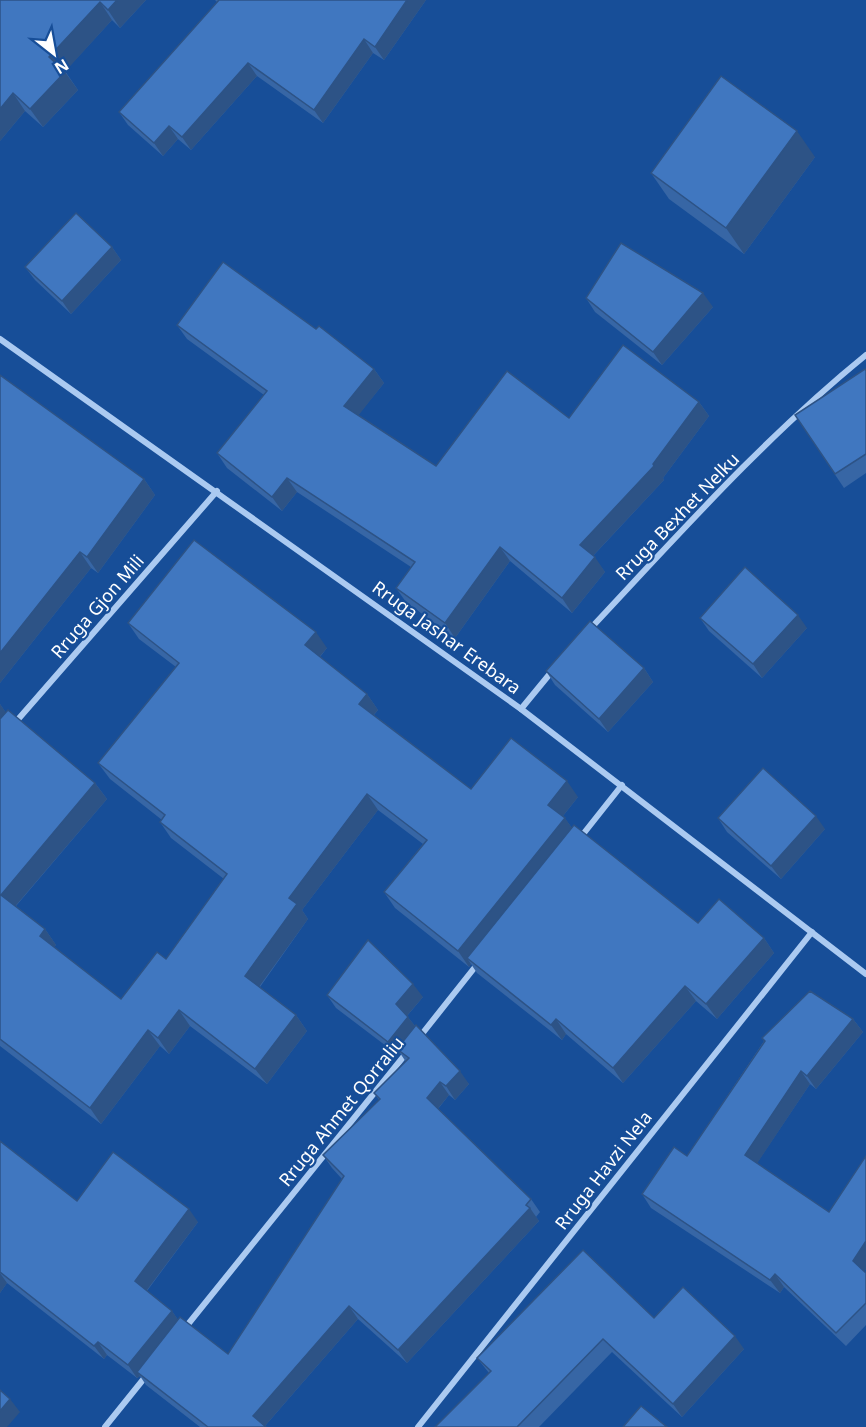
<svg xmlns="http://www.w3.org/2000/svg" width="866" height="1427" font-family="'Noto Sans',sans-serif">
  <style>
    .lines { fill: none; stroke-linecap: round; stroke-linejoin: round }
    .minor { stroke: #abcaf1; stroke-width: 6 }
    .wall { fill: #3766a5 }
    .shaded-wall { fill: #2d5386 }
    .building { fill: #4077c0; stroke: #2d5386; stroke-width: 1.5 }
    .labels { text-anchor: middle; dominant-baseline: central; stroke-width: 4.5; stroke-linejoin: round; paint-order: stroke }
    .street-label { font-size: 18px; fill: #fff; stroke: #174e98 }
  </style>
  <rect width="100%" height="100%" fill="#174e98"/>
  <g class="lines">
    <g class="minor">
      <path d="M0,339l521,370 345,265"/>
      <path d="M590,629c89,-95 175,-192 276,-274"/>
      <path d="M521,709l32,-39"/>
      <path d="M14,724l203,-233"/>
      <path d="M580,838l42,-53"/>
      <path d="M418,1039l61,-77"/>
      <path d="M185,1328l223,-277"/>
      <path d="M105,1427l41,-51"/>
      <path d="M418,1427l394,-495"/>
    </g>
  </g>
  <g class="wall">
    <path d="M0,0h146l-26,28 -8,-8 -47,51 13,19 -35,37 -18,-16 -25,30z"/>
    <path d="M215,0h211l-42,60 -11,-7 -50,70 -66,-47 -66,74 -13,-11 -15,17 -35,-31 -9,-13 98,-110z"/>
    <path d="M815,157l-71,97 -75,-55 -18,-26z"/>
    <path d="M112,247l9,13 -50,54 -36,-34 -10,-13z"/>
    <path d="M586,298l127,9 -51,58 -67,-53z"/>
    <path d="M177,325l139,4 58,40 10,14 -26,32 78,51 133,-48 130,-16 10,14 -46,62 1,2 -71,76 12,16 -33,41 -62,-52 -55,77 -49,-36 -10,-14 15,-21 -114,-75 -15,19 -55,-43 -10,-15 47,-58 -77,-56z"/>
    <path d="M866,371v102l-22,15 -49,-73z"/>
    <path d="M0,375l144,104 11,16 -57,78 -7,-5 -91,115z"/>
    <path d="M700,618l107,10 -45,50 -53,-47z"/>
    <path d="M128,623l199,25 -7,9 47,37 11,16 -4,5 97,74 107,8 -15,19 9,12 126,95 66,15 10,15 -57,66 -21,-18 -73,82 -57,-49 -4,6 -85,-67 -6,-9 -2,3 -74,-59 -11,-16 39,-48 -45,-34 -76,100 6,9 -48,68 36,28 11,16 -40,53 -77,-58 -21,28 -9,-8 -59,78 -101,-78v-342l6,9 89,70 12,16 -91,107 29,23 11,16 -2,2 67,52 45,-40 58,-80 -53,-41 -11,-16 2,-2 -52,-41 -12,-16 78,-96 -37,-28z"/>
    <path d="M644,668l9,14 -45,50 -53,-47 -9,-14z"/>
    <path d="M718,818l107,11 -44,50 -54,-47z"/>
    <path d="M327,995l96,2 -16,19 8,10 54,58 -14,16 -6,-5 -11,14 93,90 9,13 -4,5 3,4 -132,142 -49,-44 -93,107 1,1h-66l-54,-42 -6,-9 -3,2 -30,-23 -3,4 -97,-76 -7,10v-152l77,60 121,21 -51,69 25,20 6,9 50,34 114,-175 -10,-11 -9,-13 56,-55 -5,-7 32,-31 -6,-9 -2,2 -62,-47z"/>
    <path d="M853,1019l10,13 -47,57 -6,-5 -53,79 109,106 -2,2 2,2v52l-20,21 -62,-59 -4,6 -129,-85 -9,-14 45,-38 77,-115 -2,-3z"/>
    <path d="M654,1318l90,31 -62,68 -70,-65 -73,75h-104l54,-54 -12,-15z"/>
  </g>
  <g class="shaded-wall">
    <path d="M117,0h29l-26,28 -12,-18z"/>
    <path d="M407,0h19l-42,60 -9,-13z"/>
    <path d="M100,2l12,18 -50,55 -13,-18z"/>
    <path d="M364,39l9,14 -50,70 -9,-13z"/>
    <path d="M248,63l9,13 -66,74 -9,-13z"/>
    <path d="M65,72l13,18 -35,37 -13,-18z"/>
    <path d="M13,93l12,18 -25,30v-32z"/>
    <path d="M169,126l9,13 -15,17 -9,-13z"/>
    <path d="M797,131l18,26 -71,97 -18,-26z"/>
    <path d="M112,247l9,13 -50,54 -9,-13z"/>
    <path d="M703,293l10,14 -51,58 -9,-13z"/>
    <path d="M374,369l10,14 -30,38 -10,-15z"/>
    <path d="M699,402l10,14 -46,62 1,2 -74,79 -10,-14 73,-81z"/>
    <path d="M287,478l10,14 -15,19 -10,-14z"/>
    <path d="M144,479l11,16 -57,78 -11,-16z"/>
    <path d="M500,547l10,14 -55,77 -10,-15z"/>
    <path d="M80,552l11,16 -91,115v-30z"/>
    <path d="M595,557l10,15 -33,41 -10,-15z"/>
    <path d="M798,615l9,13 -45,50 -9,-14z"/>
    <path d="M316,632l11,16 -11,13 -11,-16z"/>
    <path d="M644,668l9,14 -45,50 -9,-13z"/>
    <path d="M367,694l11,16 -8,9 -11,-15z"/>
    <path d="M0,704l11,16 -11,12z"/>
    <path d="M567,781l11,16 -19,24 -11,-16z"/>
    <path d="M95,783l12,16 -95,111 -11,-15z"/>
    <path d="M367,794l11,16 -76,100 6,9 -52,72 -11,-15 44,-78z"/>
    <path d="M816,816l9,13 -44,50 -10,-13z"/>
    <path d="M565,818l11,16 -109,124 4,6 -2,3 -11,-16z"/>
    <path d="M45,929l11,16 -5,6 -11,-15z"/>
    <path d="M764,938l10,15 -57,66 -11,-15z"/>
    <path d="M413,984l10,13 -18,21 -9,-14z"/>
    <path d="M685,986l11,15 -73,82 -10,-15z"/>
    <path d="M179,1010l11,16 -21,28 -11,-16z"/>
    <path d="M296,1015l11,16 -40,53 -12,-15z"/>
    <path d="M408,1017l10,13 -21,19 3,4 -2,2 -10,-13z"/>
    <path d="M556,1019l10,15 -4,6 -11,-15z"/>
    <path d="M853,1019l10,13 -47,57 -9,-13z"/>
    <path d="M148,1030l12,16 -59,78 -11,-16z"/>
    <path d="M460,1071l9,13 -14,16 -9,-14z"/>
    <path d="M801,1071l9,13 -56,84 -9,-13z"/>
    <path d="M440,1082l9,13 -13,16 -9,-13z"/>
    <path d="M530,1208l9,13 -132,142 -9,-13z"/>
    <path d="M189,1209l9,13 -54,72 -9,-13z"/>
    <path d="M866,1241v28l-3,5 -10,-13z"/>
    <path d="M0,1273l7,10 -7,10z"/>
    <path d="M775,1274l9,13 -4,6 -10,-13z"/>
    <path d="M349,1306l9,13 -94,108 -11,-11z"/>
    <path d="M172,1311l9,13 -44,48 3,4 -3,2 -9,-13z"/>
    <path d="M735,1336l9,13 -62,68 -9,-13z"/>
    <path d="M98,1342l9,13 -3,4 -10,-13z"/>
    <path d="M10,1399l10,13 -13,15h-7v-16z"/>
  </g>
  <g class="building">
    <path d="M0,0h117l-9,10 -8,-8 -51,55 16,15 -35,37 -17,-16 -13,16z"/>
    <path d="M219,0h188l-32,47 -11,-8 -50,71 -66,-47 -66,74 -13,-11 -15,17 -35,-31z"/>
    <path d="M721,76l76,55 -71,97 -75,-55z"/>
    <path d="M76,213l36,34 -50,54 -37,-34z"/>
    <path d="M621,243l82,50 -50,59 -67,-54z"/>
    <path d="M223,262l93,67 3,-3 55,43 -30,37 92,60 71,-95 62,47 54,-73 76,57 -46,62 1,2 -74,79 15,12 -33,41 -62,-51 -55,76 -49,-35 19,-26 -128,-84 -15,19 -55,-44 50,-62 -90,-66z"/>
    <path d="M865,369l1,2v83l-31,20 -40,-59z"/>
    <path d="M0,375l144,104 -57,78 -7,-5 -80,101z"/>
    <path d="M194,540l122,92 -11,13 62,49 -8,10 112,85 40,-51 56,43 -19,24 17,13 -107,133 -74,-59 43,-52 -60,-46 -78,104 8,6 -52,72 51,39 -41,54 -76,-59 -21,28 -10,-8 -58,78 -90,-69v-320l8,-9 87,73 -94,112 44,34 -5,7 81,63 36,-47 9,7 61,-85 -67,-52 5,-7 -67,-52 81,-100 -51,-40z"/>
    <path d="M745,567l53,48 -45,49 -53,-46z"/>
    <path d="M590,621l54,47 -45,51 -53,-48z"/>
    <path d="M763,768l53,48 -45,50 -53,-48z"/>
    <path d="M574,825l124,98 21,-24 45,39 -58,66 -21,-18 -72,82 -57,-49 -5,6 -84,-67z"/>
    <path d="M368,940l45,44 -17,20 12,13 -20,25 -61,-47z"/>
    <path d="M810,991l43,28 -46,57 -6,-5 -56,84 84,57 37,-56v85l-13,20 13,12v30l-30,30 -61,-59 -5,6 -128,-86 32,-47 13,9 78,-115 -3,-3z"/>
    <path d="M416,1025l44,46 -14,15 -6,-4 -13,16 104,101 -5,6 4,3 -132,142 -49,-44 -96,110 13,11h-58l-71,-55 43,-55 48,37 116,-178 -21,-21 57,-56 -6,-6 35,-35 -12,-9z"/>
    <path d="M0,1141l77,60 36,-49 76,57 -54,72 37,30 -44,54 -30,-23 -4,4 -94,-74z"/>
    <path d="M583,1250l71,68 29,-31 52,49 -62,68 -70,-65 -86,88h-82l56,-56 -14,-13z"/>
    <path d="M0,1390l10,9 -10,12z"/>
    <path d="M641,1406l26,21h-44z"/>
  </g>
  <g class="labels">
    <g class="street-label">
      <text transform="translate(677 516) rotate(-46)">Rruga Bexhet Nelku</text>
      <text transform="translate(97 606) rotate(-49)">Rruga Gjon Mili</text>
      <text transform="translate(447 637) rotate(36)">Rruga Jashar Erebara</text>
      <text transform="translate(341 1111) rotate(-51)">Rruga Ahmet Qorraliu</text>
      <text transform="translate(603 1170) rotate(-52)">Rruga Havzi Nela</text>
    </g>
  </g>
  <g transform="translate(54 54) rotate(149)" stroke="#174e98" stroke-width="4.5" paint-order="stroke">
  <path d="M0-4.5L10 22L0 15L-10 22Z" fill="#ffffff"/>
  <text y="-9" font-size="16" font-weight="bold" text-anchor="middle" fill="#ffffff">N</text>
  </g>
</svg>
